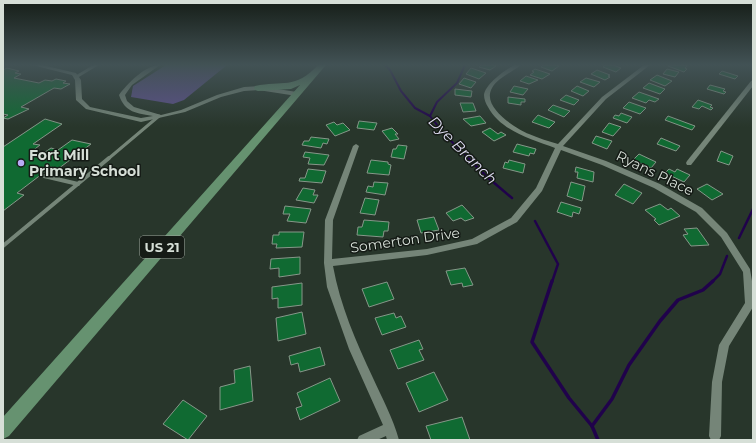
<svg xmlns="http://www.w3.org/2000/svg" width="756" height="443" font-family="Montserrat,sans-serif">
  <style>
    .green { fill: #5e508e }
    .lines { fill: none; stroke-linecap: round; stroke-linejoin: round }
    .stream-far2 { stroke: #20024b; stroke-width: 2 }
    .stream-far1 { stroke: #20024b; stroke-width: 2.5 }
    .stream { stroke: #20024b; stroke-width: 3.5 }
    .building { fill: #106a32; stroke: #869789 }
    .service-far1 { stroke: #758578; stroke-width: 3 }
    .service { stroke: #758578; stroke-width: 4 }
    .minor { fill: #758578; fill-rule: evenodd }
    .primary { fill: #669270; fill-rule: evenodd }
    .poi-dot { fill: #b9abf7; stroke: #151b16; stroke-width: 1.5 }
    .labels { text-anchor: middle; dominant-baseline: central; stroke-width: 3; stroke-linejoin: round; paint-order: stroke }
    .shield { fill: #151b16; stroke: #9ca49d; stroke-width: 1 }
    .shield-label { font-size: 13px; font-weight: bold; fill: #d6dfd7 }
    .poi-label { font-size: 14px; font-weight: bold; fill: #d6dfd7; stroke: #151b16; text-anchor: start }
    .street-label { font-size: 14px; fill: #d6dfd7; stroke: #151b16 }
    .water-label { font-size: 15px; font-style: italic; fill: #dfdcf2; stroke: #151b16 }
  </style>
  <rect width="100%" height="100%" fill="#28362b"/>
  <path class="green" d="M166,65h61l-43,35 -11,4 -42,-7 2,-11z"/>
  <g class="lines">
    <g class="stream-far2">
      <path d="M385,65l5,5 11,21 14,17 15,8 15,19 24,24"/>
      <path d="M430,116l7,-14 20,-19 8,-18"/>
    </g>
    <g class="stream-far1">
      <path d="M468,158l18,18 26,22"/>
      <path d="M535,221l23,43 -6,18"/>
      <path d="M739,238l14,-29"/>
      <path d="M712,282l8,-8 7,-18"/>
    </g>
    <g class="stream">
      <path d="M552,281l-20,61 37,56 23,28 6,14"/>
      <path d="M592,426l20,-27 17,-34 31,-44 18,-21 25,-10 10,-9"/>
    </g>
  </g>
  <g class="building">
    <path d="M481,65h14l1,1 -6,4 -11,-3z"/>
    <path d="M543,65h13l3,1 -7,5 -11,-4z"/>
    <path d="M605,65h8l8,3 -5,4 -13,-5z"/>
    <path d="M669,65h16l2,1 -2,2 2,1 -3,3 -16,-6z"/>
    <path d="M7,68l12,3 -4,2 6,1 -7,4 25,5 6,-3 7,1 4,-2 10,2 -3,2 7,1 -9,5 -7,-1 -33,19 8,2 -21,10 -5,-1 5,-3 -5,-1v-44z"/>
    <path d="M471,68l15,5 -7,6 -13,-5z"/>
    <path d="M535,69l15,5 -8,5 -12,-4 4,-3 -2,-1z"/>
    <path d="M667,69l12,3 -4,5 -12,-3z"/>
    <path d="M597,70l13,5 -2,1 2,1 -5,3 -14,-6z"/>
    <path d="M722,71l16,5 -3,3 -16,-5z"/>
    <path d="M657,75l15,6 -7,5 -15,-6z"/>
    <path d="M526,76l12,4 -9,4 -9,-3z"/>
    <path d="M464,78l12,4 -5,6 -12,-4z"/>
    <path d="M586,78l14,4 -6,5 -14,-5z"/>
    <path d="M649,83l16,6 -5,5 -17,-6z"/>
    <path d="M710,85l15,4 -2,2 3,1 -2,2 -17,-5z"/>
    <path d="M514,86l14,3 -5,6 -13,-3z"/>
    <path d="M577,86l12,5 -6,5 -12,-5z"/>
    <path d="M455,89l17,2 -1,6 -16,-2z"/>
    <path d="M639,92l20,7 -4,3 -6,-2 -3,3 -14,-5z"/>
    <path d="M566,95l13,5 -5,5 -14,-5z"/>
    <path d="M508,97l17,2v3h-4v3l-13,-2z"/>
    <path d="M698,100l14,5 -2,2 3,1 -2,2 -9,-4 -3,3 -7,-2z"/>
    <path d="M629,102l17,6 -6,6 -17,-6z"/>
    <path d="M460,103h13l3,8 -13,1z"/>
    <path d="M553,105l17,6 -6,6 -16,-7z"/>
    <path d="M621,113l11,4 -5,6 -14,-5 2,-3 4,1z"/>
    <path d="M538,115l17,7 -6,6 -17,-6z"/>
    <path d="M480,116l6,7 -15,3 -8,-7z"/>
    <path d="M668,116l27,10 -3,4 -27,-10z"/>
    <path d="M45,119l17,5 -29,20 7,1 -9,7 -1,2 7,2 4,-1 10,-7 7,2 14,-10 19,4 -33,25 -7,-2 -34,26 7,2 -21,16v-64z"/>
    <path d="M359,121l18,2 -3,7 -17,-2z"/>
    <path d="M334,122l3,3 6,-2 7,7 -15,6 -9,-11z"/>
    <path d="M609,123l12,4 -8,9 -11,-4z"/>
    <path d="M392,128l6,6h-3l4,5 -9,2 -8,-10z"/>
    <path d="M490,128l8,6 3,-2 5,3 -12,6 -12,-9z"/>
    <path d="M596,136l16,5 -5,8 -15,-6z"/>
    <path d="M311,137l18,2 -2,5 -4,-1 -2,5 -19,-3 2,-4h5z"/>
    <path d="M661,138l19,8 -4,5 -19,-7z"/>
    <path d="M517,144l19,5 -2,5 -4,-1 -1,3 -16,-4z"/>
    <path d="M398,145l9,1 -3,13 -13,-2 2,-8h3z"/>
    <path d="M721,151l12,5 -4,9 -12,-4z"/>
    <path d="M305,152l24,3 -5,10 -16,-1 2,-6 -7,-1z"/>
    <path d="M639,154l17,8 -5,6 -18,-8z"/>
    <path d="M371,160l17,2v2l3,1 -2,10 -22,-2z"/>
    <path d="M509,160l16,4 -2,9 -20,-5 2,-6 3,1z"/>
    <path d="M576,167l18,5 -1,10 -16,-4 1,-6h-3z"/>
    <path d="M308,169l18,2 -4,12 -23,-2 1,-3h5z"/>
    <path d="M669,169l6,3 2,-3 13,6 -6,7 -19,-9z"/>
    <path d="M374,182l14,1 -3,12 -19,-3 2,-6 5,1z"/>
    <path d="M571,182l14,4 -3,15 -15,-5z"/>
    <path d="M624,184l18,9 -9,11 -18,-9z"/>
    <path d="M707,184l16,10 -11,6 -15,-11z"/>
    <path d="M303,188l12,2 -2,5h5l-4,8 -18,-3z"/>
    <path d="M365,198l14,2 -4,15 -15,-2z"/>
    <path d="M561,202l20,6 -2,6 -6,-2 -1,5 -15,-5z"/>
    <path d="M660,204l8,6 3,-2 9,8 -21,9 -5,-5 2,-1 -11,-9z"/>
    <path d="M462,205l12,13 -9,3 -4,-3 -8,3 -7,-8z"/>
    <path d="M285,206l26,3 -5,14 -19,-2 3,-7h-7z"/>
    <path d="M434,217l5,13 -18,3 -4,-13z"/>
    <path d="M364,220l25,2 -1,9h-4l-1,6 -26,-2 1,-8h4z"/>
    <path d="M697,228l12,17 -18,1 -8,-11 5,-1 -4,-5z"/>
    <path d="M279,232h25l-2,15 -26,1 1,-4h-5l1,-9h6z"/>
    <path d="M300,257v17l-21,3v-9l-9,1 1,-10z"/>
    <path d="M465,268l8,17 -10,2 -1,-4 -11,2 -5,-14z"/>
    <path d="M387,282l7,17 -25,8 -7,-18z"/>
    <path d="M302,283v22l-24,3v-10l-6,1v-12z"/>
    <path d="M302,312l4,22 -28,7 -2,-23z"/>
    <path d="M394,313l2,5 5,-2 5,11 -24,8 -7,-17z"/>
    <path d="M419,340l4,9 -4,1 5,10 -26,9 -8,-19z"/>
    <path d="M320,347l5,18 -25,7 -2,-9 -7,2 -2,-9z"/>
    <path d="M250,366l3,35 -33,9v-23l15,-4 -1,-13z"/>
    <path d="M434,372l14,28 -29,12 -13,-29z"/>
    <path d="M330,378l10,23 -40,19 -4,-12 6,-2 -5,-13z"/>
    <path d="M183,400l24,16 -19,24 -25,-16z"/>
    <path d="M462,417l8,23h-39l-5,-14z"/>
  </g>
  <g class="lines">
    <g class="service-far1">
      <path d="M76,77l20,-12"/>
      <path d="M108,159l51,-43"/>
    </g>
    <g class="service">
      <path d="M44,176l34,8"/>
      <path d="M3,246l106,-88"/>
    </g>
    <g class="minor">
      <path d="M32,65h10l34,8 5,7 1,19 8,8 51,11 12,-2c-16,-3 -28,-3 -34,-21 8,-11 26,-30 41,-30l-28,20 -7,10 2,6 7,6 27,8 20,-5 36,-15 27,-8 14,-1 39,6 3,2 -3,2 -39,-6 -14,1 -23,6 -36,15 -44,10 -55,-13 -10,-9 -1,-20 -3,-5z"/>
      <path d="M514,65h7c-9,7 -23,13 -29,23 -11,19 23,40 37,46 9,4 19,7 29,10l44,-47 42,-32h6l-44,34 -43,47 43,15 54,23 42,24 25,25 23,36 3,18v20l-24,39 -7,36 -1,54 -2,4h-8l-2,-4 3,-54 7,-37 26,-42 -2,-31 -22,-35 -25,-25 -42,-24 -52,-23 -41,-15 -19,41 -25,31 -40,22 -50,11 -94,11c7,39 23,76 40,112 9,20 20,40 26,62h-12l-1,-4 -9,4h-20l2,-4 24,-11 -34,-76 -22,-62 -3,-24 1,-43 28,-74 3,-2 3,2 -26,74 -1,39 95,-10 45,-10 39,-21 25,-30 19,-40c-24,-9 -54,-17 -67,-41 -2,-3 -4,-8 -4,-12 1,-11 21,-25 30,-30z"/>
      <path d="M753,80v6l-62,79h-4l-1,-2 1,-2 64,-80z"/>
    </g>
    <path class="primary" d="M318,65h8l-317,371 -6,3v-22l297,-332 -9,4 -33,2 -3,-1 -1,-2 1,-2c27,-6 40,4 63,-21z"/>
  </g>
  <linearGradient id="sky" x2="0" y2="1"><stop stop-color="#161e18"/><stop offset="0.51" stop-color="#425255"/><stop offset="1" stop-color="#425255" stop-opacity="0"/></linearGradient>
  <rect width="756" height="127" fill="url(#sky)"/>
  <circle class="poi-dot" cx="21" cy="163" r="4"/>
  <g class="labels">
    <rect class="shield" x="140" y="236" width="44" height="22" rx="3"/>
    <g class="shield-label">
      <text x="162" y="247">US 21</text>
    </g>
    <g class="poi-label">
      <text x="29" y="155">Fort Mill<tspan x="29" dy="16">Primary School</tspan></text>
    </g>
    <g class="street-label">
      <text transform="translate(655 173) rotate(26)">Ryans Place</text>
      <text transform="translate(405 240) rotate(-8)">Somerton Drive</text>
    </g>
    <g class="water-label">
      <text transform="translate(463 150) rotate(45)">Dye Branch</text>
    </g>
  </g>
  <rect width="756" height="443" fill="none" stroke="#d6dfd7" stroke-width="8"/>
</svg>
